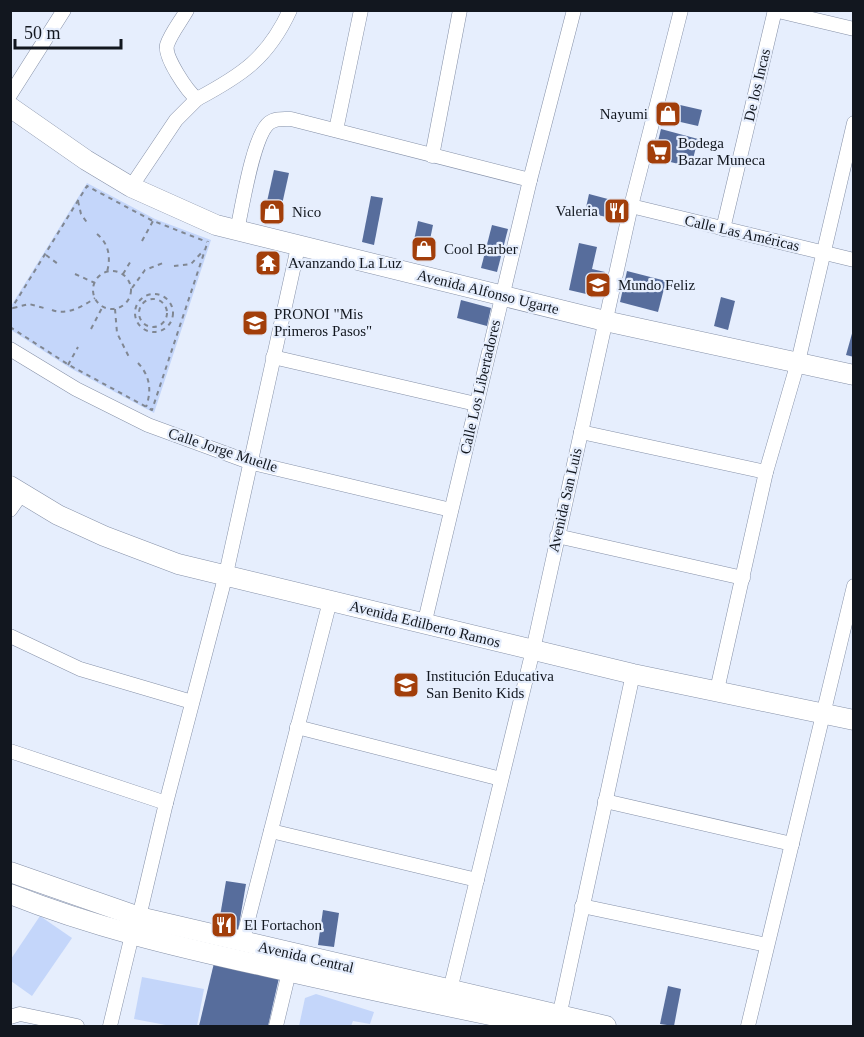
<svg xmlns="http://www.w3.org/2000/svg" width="864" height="1037" font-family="Georgia,serif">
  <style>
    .green { fill: #c4d6fa }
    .building { fill: #576d9c }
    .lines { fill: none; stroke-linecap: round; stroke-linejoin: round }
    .street-casing { stroke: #8691a8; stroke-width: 15 }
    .secondary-casing { stroke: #8691a8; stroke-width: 21 }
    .path { stroke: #808792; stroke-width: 2; stroke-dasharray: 4.5 4.5; stroke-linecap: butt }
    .street { stroke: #fff; stroke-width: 14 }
    .secondary { stroke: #fff; stroke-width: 20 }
    .labels { text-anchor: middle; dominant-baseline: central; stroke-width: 4.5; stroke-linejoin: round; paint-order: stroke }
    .street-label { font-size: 15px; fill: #12171f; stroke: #e6eefd }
    .poi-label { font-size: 15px; fill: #12171f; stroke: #e6eefd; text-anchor: start }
  </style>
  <rect width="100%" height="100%" fill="#e6eefd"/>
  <g class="green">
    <path d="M87,183l68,36 56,21 -57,173 -84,-45 -59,-38v-24z"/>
    <path d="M40,916l32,22 -40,58 -21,-15v-22z"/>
    <path d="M142,977l62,12 -7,37h-26l-37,-7z"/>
    <path d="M316,994l58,18 -4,12 -17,-3 -2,5h-52l6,-28z"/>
  </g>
  <g class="building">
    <path d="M667,102l35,8 -4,16 -35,-8z"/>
    <path d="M661,129l37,10 -7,28 -37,-9z"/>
    <path d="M274,170l15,3 -10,45 -15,-3z"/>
    <path d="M589,194l34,9 -4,17 -34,-8z"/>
    <path d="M371,196l12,2 -9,47 -12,-3z"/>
    <path d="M418,221l15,4 -6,29 -15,-4z"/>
    <path d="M492,225l16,4 -11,43 -16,-4z"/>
    <path d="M579,243l18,4 -5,22 13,3 -6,25 -30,-7z"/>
    <path d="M627,271l39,10 -8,31 -38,-10z"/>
    <path d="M721,297l14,4 -7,29 -14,-4z"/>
    <path d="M461,300l30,8 -4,18 -30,-8z"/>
    <path d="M853,330h1v27l-8,-2z"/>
    <path d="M226,881l20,3 -8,47 -20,-3z"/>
    <path d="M323,910l16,3 -5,34 -16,-2z"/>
    <path d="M214,963l65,15 -11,48h-69z"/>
    <path d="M668,986l13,3 -7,37 -14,-2z"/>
  </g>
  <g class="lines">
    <g class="street-casing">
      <g id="street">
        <path d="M774,10l80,19"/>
        <path d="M10,95l54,-85"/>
        <path d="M197,99c45,-24 71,-41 93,-89"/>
        <path d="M336,130l25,-120"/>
        <path d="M432,156l28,-146"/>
        <path d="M131,187l45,-67 21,-21c-10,-8 -33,-42 -30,-54 4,-12 14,-24 20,-35"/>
        <path d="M631,206l223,54"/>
        <path d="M723,229l52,-219"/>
        <path d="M237,231c5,-23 16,-95 32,-108 6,-5 14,-4 22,-4l239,61"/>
        <path d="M10,349l66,40 72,36 101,37 202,48"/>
        <path d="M273,357l203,47"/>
        <path d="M581,432l185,40"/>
        <path d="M10,510l12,-17"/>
        <path d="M557,536l186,42"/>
        <path d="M424,625l106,-445 44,-170"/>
        <path d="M10,636l70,33 112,33"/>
        <path d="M717,690l49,-218 32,-110 56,-239"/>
        <path d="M297,727l204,52"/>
        <path d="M10,751l156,52"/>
        <path d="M605,801l187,43"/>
        <path d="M271,831l206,49"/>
        <path d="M582,906l185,39"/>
        <path d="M139,917l27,-114 60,-229 72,-327"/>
        <path d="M242,943l88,-342"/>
        <path d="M450,990l83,-340 98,-444 50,-196"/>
        <path d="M10,1017l10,-3 57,12"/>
        <path d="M110,1026l22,-91"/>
        <path d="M276,1026l13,-54"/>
        <path d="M557,1026l76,-352"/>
        <path d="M748,1026l106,-440"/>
      </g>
    </g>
    <g class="secondary-casing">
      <g id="secondary">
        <path d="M10,107l76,53 45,27 85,38 389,96 249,54"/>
        <path d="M10,486l48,29 46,21 74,28 455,110 221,46"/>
        <path d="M10,872l129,45 467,109"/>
        <path d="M10,894c83,33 168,53 254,72 93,21 186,41 280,60"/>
      </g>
    </g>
    <g class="path">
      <path d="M78,201l3,13 7,10"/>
      <path d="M97,234c12,10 14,23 10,38"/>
      <path d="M142,241l11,-20"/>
      <path d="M46,255l12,9"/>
      <path d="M174,266l17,-2 13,-14"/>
      <circle cx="112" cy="290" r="19"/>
      <path d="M75,274l20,9"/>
      <path d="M123,274l9,-15"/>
      <path d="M132,288l13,-18 18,-7"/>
      <circle cx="154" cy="313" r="19"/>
      <circle cx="153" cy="313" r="14"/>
      <path d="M13,308l16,-4 15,4"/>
      <path d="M115,309l2,24 13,26"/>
      <path d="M52,310c14,6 32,-4 43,-12"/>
      <path d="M10,311l77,-125 64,34 56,22"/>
      <path d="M10,327l59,38 83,45 56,-169"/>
      <path d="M91,329l12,-23"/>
      <path d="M138,363c12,13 14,27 8,44"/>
      <path d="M68,365l10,-18"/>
    </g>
    <use href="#street" class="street"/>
    <use href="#secondary" class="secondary"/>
  </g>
  <defs>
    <g id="shop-square" transform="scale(1.35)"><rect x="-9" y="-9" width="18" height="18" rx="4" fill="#a23e0a" stroke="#e6eefd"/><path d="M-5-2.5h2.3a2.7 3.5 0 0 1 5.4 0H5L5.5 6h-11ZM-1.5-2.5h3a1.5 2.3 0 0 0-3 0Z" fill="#fff"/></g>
    <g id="supermarket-square" transform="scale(1.35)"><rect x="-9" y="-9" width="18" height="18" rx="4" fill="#a23e0a" stroke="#e6eefd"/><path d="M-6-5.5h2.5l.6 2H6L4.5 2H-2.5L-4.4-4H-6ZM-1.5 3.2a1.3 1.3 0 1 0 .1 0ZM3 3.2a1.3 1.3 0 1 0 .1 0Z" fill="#fff"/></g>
    <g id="restaurant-square" transform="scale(1.35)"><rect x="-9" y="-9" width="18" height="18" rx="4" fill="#a23e0a" stroke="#e6eefd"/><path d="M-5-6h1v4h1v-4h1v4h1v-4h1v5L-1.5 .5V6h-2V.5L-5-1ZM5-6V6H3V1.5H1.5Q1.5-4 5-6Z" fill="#fff"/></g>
    <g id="temple-square" transform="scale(1.35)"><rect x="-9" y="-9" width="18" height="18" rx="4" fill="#a23e0a" stroke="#e6eefd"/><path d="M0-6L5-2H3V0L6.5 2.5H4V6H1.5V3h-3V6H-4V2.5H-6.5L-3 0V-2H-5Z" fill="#fff"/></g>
    <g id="school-square" transform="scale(1.35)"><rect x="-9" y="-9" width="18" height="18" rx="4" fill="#a23e0a" stroke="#e6eefd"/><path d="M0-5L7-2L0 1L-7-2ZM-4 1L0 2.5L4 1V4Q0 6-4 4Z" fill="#fff"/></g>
  </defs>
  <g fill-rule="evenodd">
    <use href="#shop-square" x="668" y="114"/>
    <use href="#supermarket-square" x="659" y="152"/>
    <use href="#restaurant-square" x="617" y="211"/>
    <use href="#shop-square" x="272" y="212"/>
    <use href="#shop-square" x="424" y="249"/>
    <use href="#temple-square" x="268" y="263"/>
    <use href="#school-square" x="598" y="285"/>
    <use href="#school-square" x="255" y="323"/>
    <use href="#school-square" x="406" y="685"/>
    <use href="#restaurant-square" x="224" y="925"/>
  </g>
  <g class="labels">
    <g class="street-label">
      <text transform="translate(757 85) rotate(-77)">De los Incas</text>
      <text transform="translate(742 233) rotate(13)">Calle Las Américas</text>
      <text transform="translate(488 292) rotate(14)">Avenida Alfonso Ugarte</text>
      <text transform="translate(480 387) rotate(-77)">Calle Los Libertadores</text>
      <text transform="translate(223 450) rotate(18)">Calle Jorge Muelle</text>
      <text transform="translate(565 500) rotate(-77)">Avenida San Luis</text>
      <text transform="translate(425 624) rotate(14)">Avenida Edilberto Ramos</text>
      <text transform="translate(306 957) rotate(13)">Avenida Central</text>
    </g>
    <g class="poi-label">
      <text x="648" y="114" text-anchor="end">Nayumi</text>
      <text x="678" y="143">Bodega<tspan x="678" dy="17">Bazar Muneca</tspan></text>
      <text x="598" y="211" text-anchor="end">Valeria</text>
      <text x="292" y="212">Nico</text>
      <text x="444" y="249">Cool Barber</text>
      <text x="288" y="263">Avanzando La Luz</text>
      <text x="618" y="285">Mundo Feliz</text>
      <text x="274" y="314">PRONOI "Mis<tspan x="274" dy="17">Primeros Pasos"</tspan></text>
      <text x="426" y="676">Institución Educativa<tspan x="426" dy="17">San Benito Kids</tspan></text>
      <text x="244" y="925">El Fortachon</text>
    </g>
  </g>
  <rect width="864" height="1037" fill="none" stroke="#12171f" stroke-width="24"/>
  <path d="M15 39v9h106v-9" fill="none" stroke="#12171f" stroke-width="3"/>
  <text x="24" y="39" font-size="18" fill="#12171f" stroke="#e6eefd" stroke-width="4.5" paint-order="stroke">50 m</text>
</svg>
